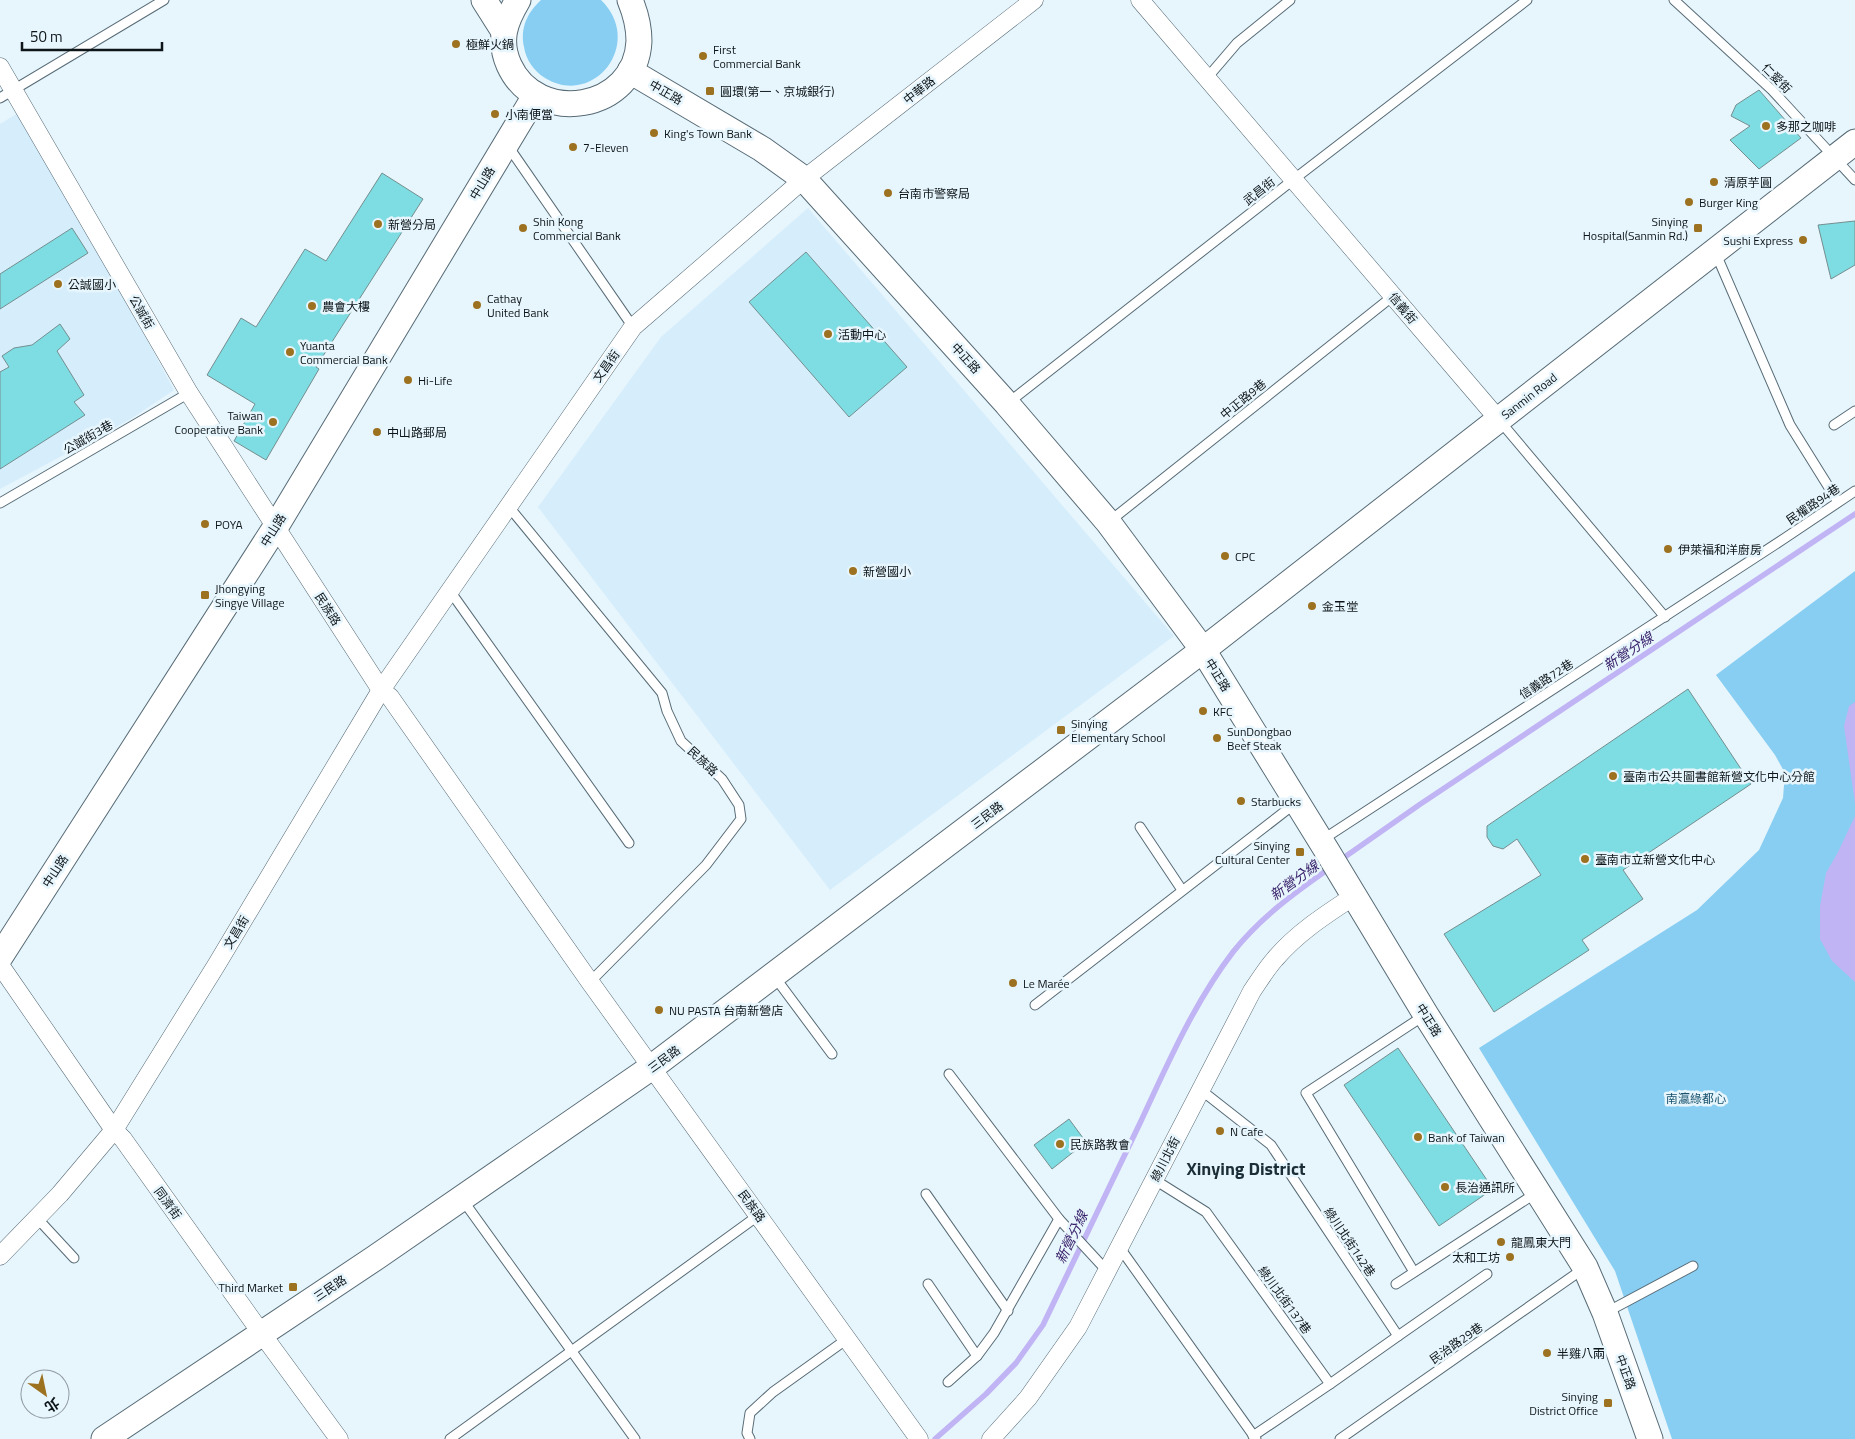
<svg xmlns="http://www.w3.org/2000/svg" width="1855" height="1439" font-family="'Titillium Web','Noto Sans TC',sans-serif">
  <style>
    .built { fill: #d6eefc }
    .green { fill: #88cef2 }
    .water { fill: #c0b4f4 }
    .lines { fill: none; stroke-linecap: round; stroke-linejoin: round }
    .stream { stroke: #c0b4f4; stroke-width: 5.5 }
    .building { fill: #7edde3; stroke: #748e8f }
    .lane-casing { stroke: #576b76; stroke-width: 11 }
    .street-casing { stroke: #576b76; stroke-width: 19 }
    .secondary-casing { stroke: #576b76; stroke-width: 27 }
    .lane { stroke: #fff; stroke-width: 9 }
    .street { stroke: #fff; stroke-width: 18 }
    .secondary { stroke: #fff; stroke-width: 25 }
    .poi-dot { fill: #9c7120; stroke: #e7f5fc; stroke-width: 2 }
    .labels { text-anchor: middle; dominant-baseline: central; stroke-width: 5; stroke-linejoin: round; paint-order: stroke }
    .poi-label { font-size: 12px; fill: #0d1519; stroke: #e7f5fc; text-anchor: start }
    .street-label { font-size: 12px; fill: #0d1519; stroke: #e7f5fc }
    .park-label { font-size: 12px; fill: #19536d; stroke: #e7f5fc }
    .water-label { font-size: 14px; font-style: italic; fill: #38216a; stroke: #e7f5fc }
    .district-label { font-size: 18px; font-weight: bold; fill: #1b2e37; stroke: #e7f5fc }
  </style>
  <rect width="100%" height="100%" fill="#e7f5fc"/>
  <g class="built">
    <path d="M23,110l151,280 -45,30 -129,69v-365z"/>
    <path d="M808,208l366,428 -344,254 -292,-383 123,-170z"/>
  </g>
  <g class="green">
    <path d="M541,0h60c44,43 -7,108 -56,78 -11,-7 -19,-18 -21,-31 -4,-19 3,-34 17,-47z"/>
    <path d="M1855,571v868h-183l-57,-168 -136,-223 218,-138 62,-60 24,-52 2,-25 -10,-18 -59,-80z"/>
  </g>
  <g class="water">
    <path d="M1855,702v102l-11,-78 5,-20z"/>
    <path d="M1855,816v166l-23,-21 -12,-22v-33l6,-33 12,-21z"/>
  </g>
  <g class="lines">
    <g class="stream">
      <path d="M1339,861l80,-56 436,-291"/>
      <path d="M935,1439l51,-45 30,-31 27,-38c32,-68 65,-136 98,-204 27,-58 53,-118 92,-169 27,-34 61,-59 97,-84"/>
    </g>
  </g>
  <g class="building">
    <path d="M1759,90l42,48 -42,31 -29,-29 20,-14 -19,-10 5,-11z"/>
    <path d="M382,173l41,26 -107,168 3,2 -53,91 -32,-19 21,-37 -48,-29 34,-57 15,9 49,-78 21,12z"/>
    <path d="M1855,221v44l-24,14 -13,-54z"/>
    <path d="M72,228l16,25 -88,56v-35z"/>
    <path d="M806,252l101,115 -58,50 -100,-115z"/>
    <path d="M60,324l10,15 -13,12 27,44 -10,7 11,13 -85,54v-97l9,-5 -7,-11 12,-8 18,-3z"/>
    <path d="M1688,689l63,95 -128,86 20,29 -61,41 7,10 -95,62 -50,-78 97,-59 -24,-36 -14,10 -10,-3 -6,-9v-11z"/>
    <path d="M1398,1048l95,141 -54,37 -95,-141z"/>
    <path d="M1069,1119l17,23 -34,27 -18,-24z"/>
  </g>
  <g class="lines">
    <g class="lane-casing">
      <g id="lane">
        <path d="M1674,0l98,90 83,90"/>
        <path d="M1207,78l30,-35 53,-43"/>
        <path d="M0,98l164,-98"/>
        <path d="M508,146l125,181"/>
        <path d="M1716,254l74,171 48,77"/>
        <path d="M1008,403l285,-223 234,-180"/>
        <path d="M1499,420l166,197"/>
        <path d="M1834,425l21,-14"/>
        <path d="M0,503l189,-110"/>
        <path d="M509,507l153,186 5,18 14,30 41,38 17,26 2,14 -35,46 -116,117"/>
        <path d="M1110,521l283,-225"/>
        <path d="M450,591l179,252"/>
        <path d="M1140,827l42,63"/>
        <path d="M1322,840l463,-302 70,-47"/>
        <path d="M774,976l58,78"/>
        <path d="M1035,1005l262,-203"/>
        <path d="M949,1074l110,145 48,52"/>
        <path d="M1201,1090l70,55 127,191 89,-62"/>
        <path d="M1155,1180l51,32 124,172 68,-48"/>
        <path d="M926,1194l82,117"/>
        <path d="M462,1199l173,240"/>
        <path d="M37,1218l37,40"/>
        <path d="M1120,1248l136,191"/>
        <path d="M1414,1272l-108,-179 119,-78"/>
        <path d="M928,1284l49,72"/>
        <path d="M1396,1284l140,-91"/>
        <path d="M1605,1313l88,-47"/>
        <path d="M948,1382l29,-26 17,-23 65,-114"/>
        <path d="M1253,1436l77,-52"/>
        <path d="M450,1439l309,-224"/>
        <path d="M750,1439l-3,-6 3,-20 23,-21 74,-53"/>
        <path d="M1340,1439l243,-170"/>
      </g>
    </g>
    <g class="street-casing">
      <g id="street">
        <path d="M1140,0l359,420"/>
        <path d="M0,67l189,326 192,297 9,7 200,285 329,457"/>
        <path d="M0,965l114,165 9,9 139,195 77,105"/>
        <path d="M0,1256l60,-62 54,-64 103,-166 164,-274 252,-363 171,-148 230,-179"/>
        <path d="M991,1439l37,-41 50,-71 174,-336c7,-10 14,-22 23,-32 22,-26 50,-44 79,-63"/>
      </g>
    </g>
    <g class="secondary-casing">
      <g id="secondary">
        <path d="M484,0l19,30"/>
        <path d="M518,0c-13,22 -20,40 -9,65 28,62 127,46 130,-24 0,-13 -4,-29 -9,-41"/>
        <path d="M630,71l132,78 42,30 203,225 101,118 95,128 124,201 99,164 159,252 20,46 45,126"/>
        <path d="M0,957l275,-429 260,-432"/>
        <path d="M104,1439l271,-181 277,-191 551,-417 652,-508"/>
      </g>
    </g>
    <use href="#lane" class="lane"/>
    <use href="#street" class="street"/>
    <use href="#secondary" class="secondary"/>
  </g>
  <g class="poi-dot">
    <circle cx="456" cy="44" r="5"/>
    <circle cx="703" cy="56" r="5"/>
    <rect x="705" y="86" width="10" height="10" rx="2.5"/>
    <circle cx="495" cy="114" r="5"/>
    <circle cx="1766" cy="126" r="5"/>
    <circle cx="654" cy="133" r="5"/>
    <circle cx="573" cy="147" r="5"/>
    <circle cx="1714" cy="182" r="5"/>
    <circle cx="888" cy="193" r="5"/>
    <circle cx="1689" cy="202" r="5"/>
    <circle cx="378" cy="224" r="5"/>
    <circle cx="523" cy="228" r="5"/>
    <rect x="1693" y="223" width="10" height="10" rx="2.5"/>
    <circle cx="1803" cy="240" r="5"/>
    <circle cx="58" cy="284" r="5"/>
    <circle cx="477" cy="305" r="5"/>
    <circle cx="312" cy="306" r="5"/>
    <circle cx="828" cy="334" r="5"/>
    <circle cx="290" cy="352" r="5"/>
    <circle cx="408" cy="380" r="5"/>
    <circle cx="273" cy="422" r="5"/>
    <circle cx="377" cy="432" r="5"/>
    <circle cx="205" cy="524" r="5"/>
    <circle cx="1668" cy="549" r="5"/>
    <circle cx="1225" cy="556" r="5"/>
    <circle cx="853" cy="571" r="5"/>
    <rect x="200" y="590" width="10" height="10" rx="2.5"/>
    <circle cx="1312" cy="606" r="5"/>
    <circle cx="1203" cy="711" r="5"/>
    <rect x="1056" y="725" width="10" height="10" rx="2.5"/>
    <circle cx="1217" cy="738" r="5"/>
    <circle cx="1613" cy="776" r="5"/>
    <circle cx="1241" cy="801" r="5"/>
    <rect x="1295" y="847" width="10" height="10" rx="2.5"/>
    <circle cx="1585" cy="859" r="5"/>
    <circle cx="1013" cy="983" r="5"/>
    <circle cx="659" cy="1010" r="5"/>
    <circle cx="1220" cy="1131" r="5"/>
    <circle cx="1418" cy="1137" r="5"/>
    <circle cx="1060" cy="1144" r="5"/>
    <circle cx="1445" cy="1187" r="5"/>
    <circle cx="1501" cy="1242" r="5"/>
    <circle cx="1510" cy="1257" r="5"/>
    <rect x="288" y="1282" width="10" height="10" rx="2.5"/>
    <circle cx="1547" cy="1353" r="5"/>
    <rect x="1603" y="1398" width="10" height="10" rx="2.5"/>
  </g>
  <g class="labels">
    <g class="poi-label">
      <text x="466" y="44">極鮮火鍋</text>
      <text x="713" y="49">First<tspan x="713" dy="14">Commercial Bank</tspan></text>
      <text x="720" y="91">圓環(第一、京城銀行)</text>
      <text x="505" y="114">小南便當</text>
      <text x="1776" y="126">多那之咖啡</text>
      <text x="664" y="133">King's Town Bank</text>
      <text x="583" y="147">7-Eleven</text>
      <text x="1724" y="182">清原芋圓</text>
      <text x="898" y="193">台南市警察局</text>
      <text x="1699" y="202">Burger King</text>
      <text x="533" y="221">Shin Kong<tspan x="533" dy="14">Commercial Bank</tspan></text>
      <text x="1688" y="221" text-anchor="end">Sinying<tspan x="1688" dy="14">Hospital(Sanmin Rd.)</tspan></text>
      <text x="388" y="224">新營分局</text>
      <text x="1793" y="240" text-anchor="end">Sushi Express</text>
      <text x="68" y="284">公誠國小</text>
      <text x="487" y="298">Cathay<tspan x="487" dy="14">United Bank</tspan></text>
      <text x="322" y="306">農會大樓</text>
      <text x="838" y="334">活動中心</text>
      <text x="300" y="345">Yuanta<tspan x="300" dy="14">Commercial Bank</tspan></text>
      <text x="418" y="380">Hi-Life</text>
      <text x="263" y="415" text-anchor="end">Taiwan<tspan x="263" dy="14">Cooperative Bank</tspan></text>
      <text x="387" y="432">中山路郵局</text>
      <text x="215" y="524">POYA</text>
      <text x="1678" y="549">伊萊福和洋廚房</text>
      <text x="1235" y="556">CPC</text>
      <text x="863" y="571">新營國小</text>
      <text x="215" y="588">Jhongying<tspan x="215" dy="14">Singye Village</tspan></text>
      <text x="1322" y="606">金玉堂</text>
      <text x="1213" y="711">KFC</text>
      <text x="1071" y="723">Sinying<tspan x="1071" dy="14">Elementary School</tspan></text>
      <text x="1227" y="731">SunDongbao<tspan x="1227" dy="14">Beef Steak</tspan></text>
      <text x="1623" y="776">臺南市公共圖書館新營文化中心分館</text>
      <text x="1251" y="801">Starbucks</text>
      <text x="1290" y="845" text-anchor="end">Sinying<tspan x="1290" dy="14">Cultural Center</tspan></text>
      <text x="1595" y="859">臺南市立新營文化中心</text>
      <text x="1023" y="983">Le Marée</text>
      <text x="669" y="1010">NU PASTA 台南新營店</text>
      <text x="1230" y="1131">N Cafe</text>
      <text x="1428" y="1137">Bank of Taiwan</text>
      <text x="1070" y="1144">民族路教會</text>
      <text x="1455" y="1187">長治通訊所</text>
      <text x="1511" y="1242">龍鳳東大門</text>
      <text x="1500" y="1257" text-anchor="end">太和工坊</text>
      <text x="283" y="1287" text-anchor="end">Third Market</text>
      <text x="1557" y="1353">半雞八兩</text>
      <text x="1598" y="1396" text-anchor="end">Sinying<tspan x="1598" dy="14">District Office</tspan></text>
    </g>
    <g class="street-label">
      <text transform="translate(1777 78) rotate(45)">仁愛街</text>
      <text transform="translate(919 90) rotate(-38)">中華路</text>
      <text transform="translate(666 92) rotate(30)">中正路</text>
      <text transform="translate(482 183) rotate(-59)">中山路</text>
      <text transform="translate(1259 191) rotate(-38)">武昌街</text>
      <text transform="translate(1403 308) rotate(50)">信義街</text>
      <text transform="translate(142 312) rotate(60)">公誠街</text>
      <text transform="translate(966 358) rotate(48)">中正路</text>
      <text transform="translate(606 366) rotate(-55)">文昌街</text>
      <text transform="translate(1529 396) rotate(-38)">Sanmin Road</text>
      <text transform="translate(1243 399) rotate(-39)">中正路9巷</text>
      <text transform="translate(88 437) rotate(-30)">公誠街3巷</text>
      <text transform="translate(1813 504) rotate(-34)">民權路94巷</text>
      <text transform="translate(273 530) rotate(-58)">中山路</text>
      <text transform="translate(328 609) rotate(57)">民族路</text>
      <text transform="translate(1218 675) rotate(58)">中正路</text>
      <text transform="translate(1546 679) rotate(-33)">信義路72巷</text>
      <text transform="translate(703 761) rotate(43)">民族路</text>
      <text transform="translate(987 815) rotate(-37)">三民路</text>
      <text transform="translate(55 871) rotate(-57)">中山路</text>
      <text transform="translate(236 932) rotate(-59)">文昌街</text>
      <text transform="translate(1429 1020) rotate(58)">中正路</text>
      <text transform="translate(664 1059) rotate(-36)">三民路</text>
      <text transform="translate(1165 1159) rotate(-63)">綠川北街</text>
      <text transform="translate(168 1203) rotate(54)">同濟街</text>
      <text transform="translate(752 1206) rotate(54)">民族路</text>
      <text transform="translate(1350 1242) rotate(56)">綠川北街142巷</text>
      <text transform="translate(330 1288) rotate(-34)">三民路</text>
      <text transform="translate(1285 1300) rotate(54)">綠川北街137巷</text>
      <text transform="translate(1456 1343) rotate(-35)">民治路29巷</text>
      <text transform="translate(1626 1372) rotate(70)">中正路</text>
    </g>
    <g class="park-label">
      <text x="1696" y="1098">南瀛綠都心</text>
    </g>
    <g class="water-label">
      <text transform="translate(1628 651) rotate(-34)">新營分線</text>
      <text transform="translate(1294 880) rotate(-36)">新營分線</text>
      <text transform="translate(1071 1237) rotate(-64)">新營分線</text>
    </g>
    <g class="district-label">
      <text x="1246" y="1168">Xinying District</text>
    </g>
  </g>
  <g transform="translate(45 1394) rotate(147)"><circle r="24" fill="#e7f5fc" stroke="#909ba1"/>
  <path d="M0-4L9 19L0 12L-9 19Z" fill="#9c7120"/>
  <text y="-8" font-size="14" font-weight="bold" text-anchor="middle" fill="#0d1519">北</text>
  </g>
  <path d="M22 42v8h140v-8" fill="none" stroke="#0d1519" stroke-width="2.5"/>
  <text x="30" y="42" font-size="15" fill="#0d1519" stroke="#e7f5fc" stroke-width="4" paint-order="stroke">50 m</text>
</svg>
